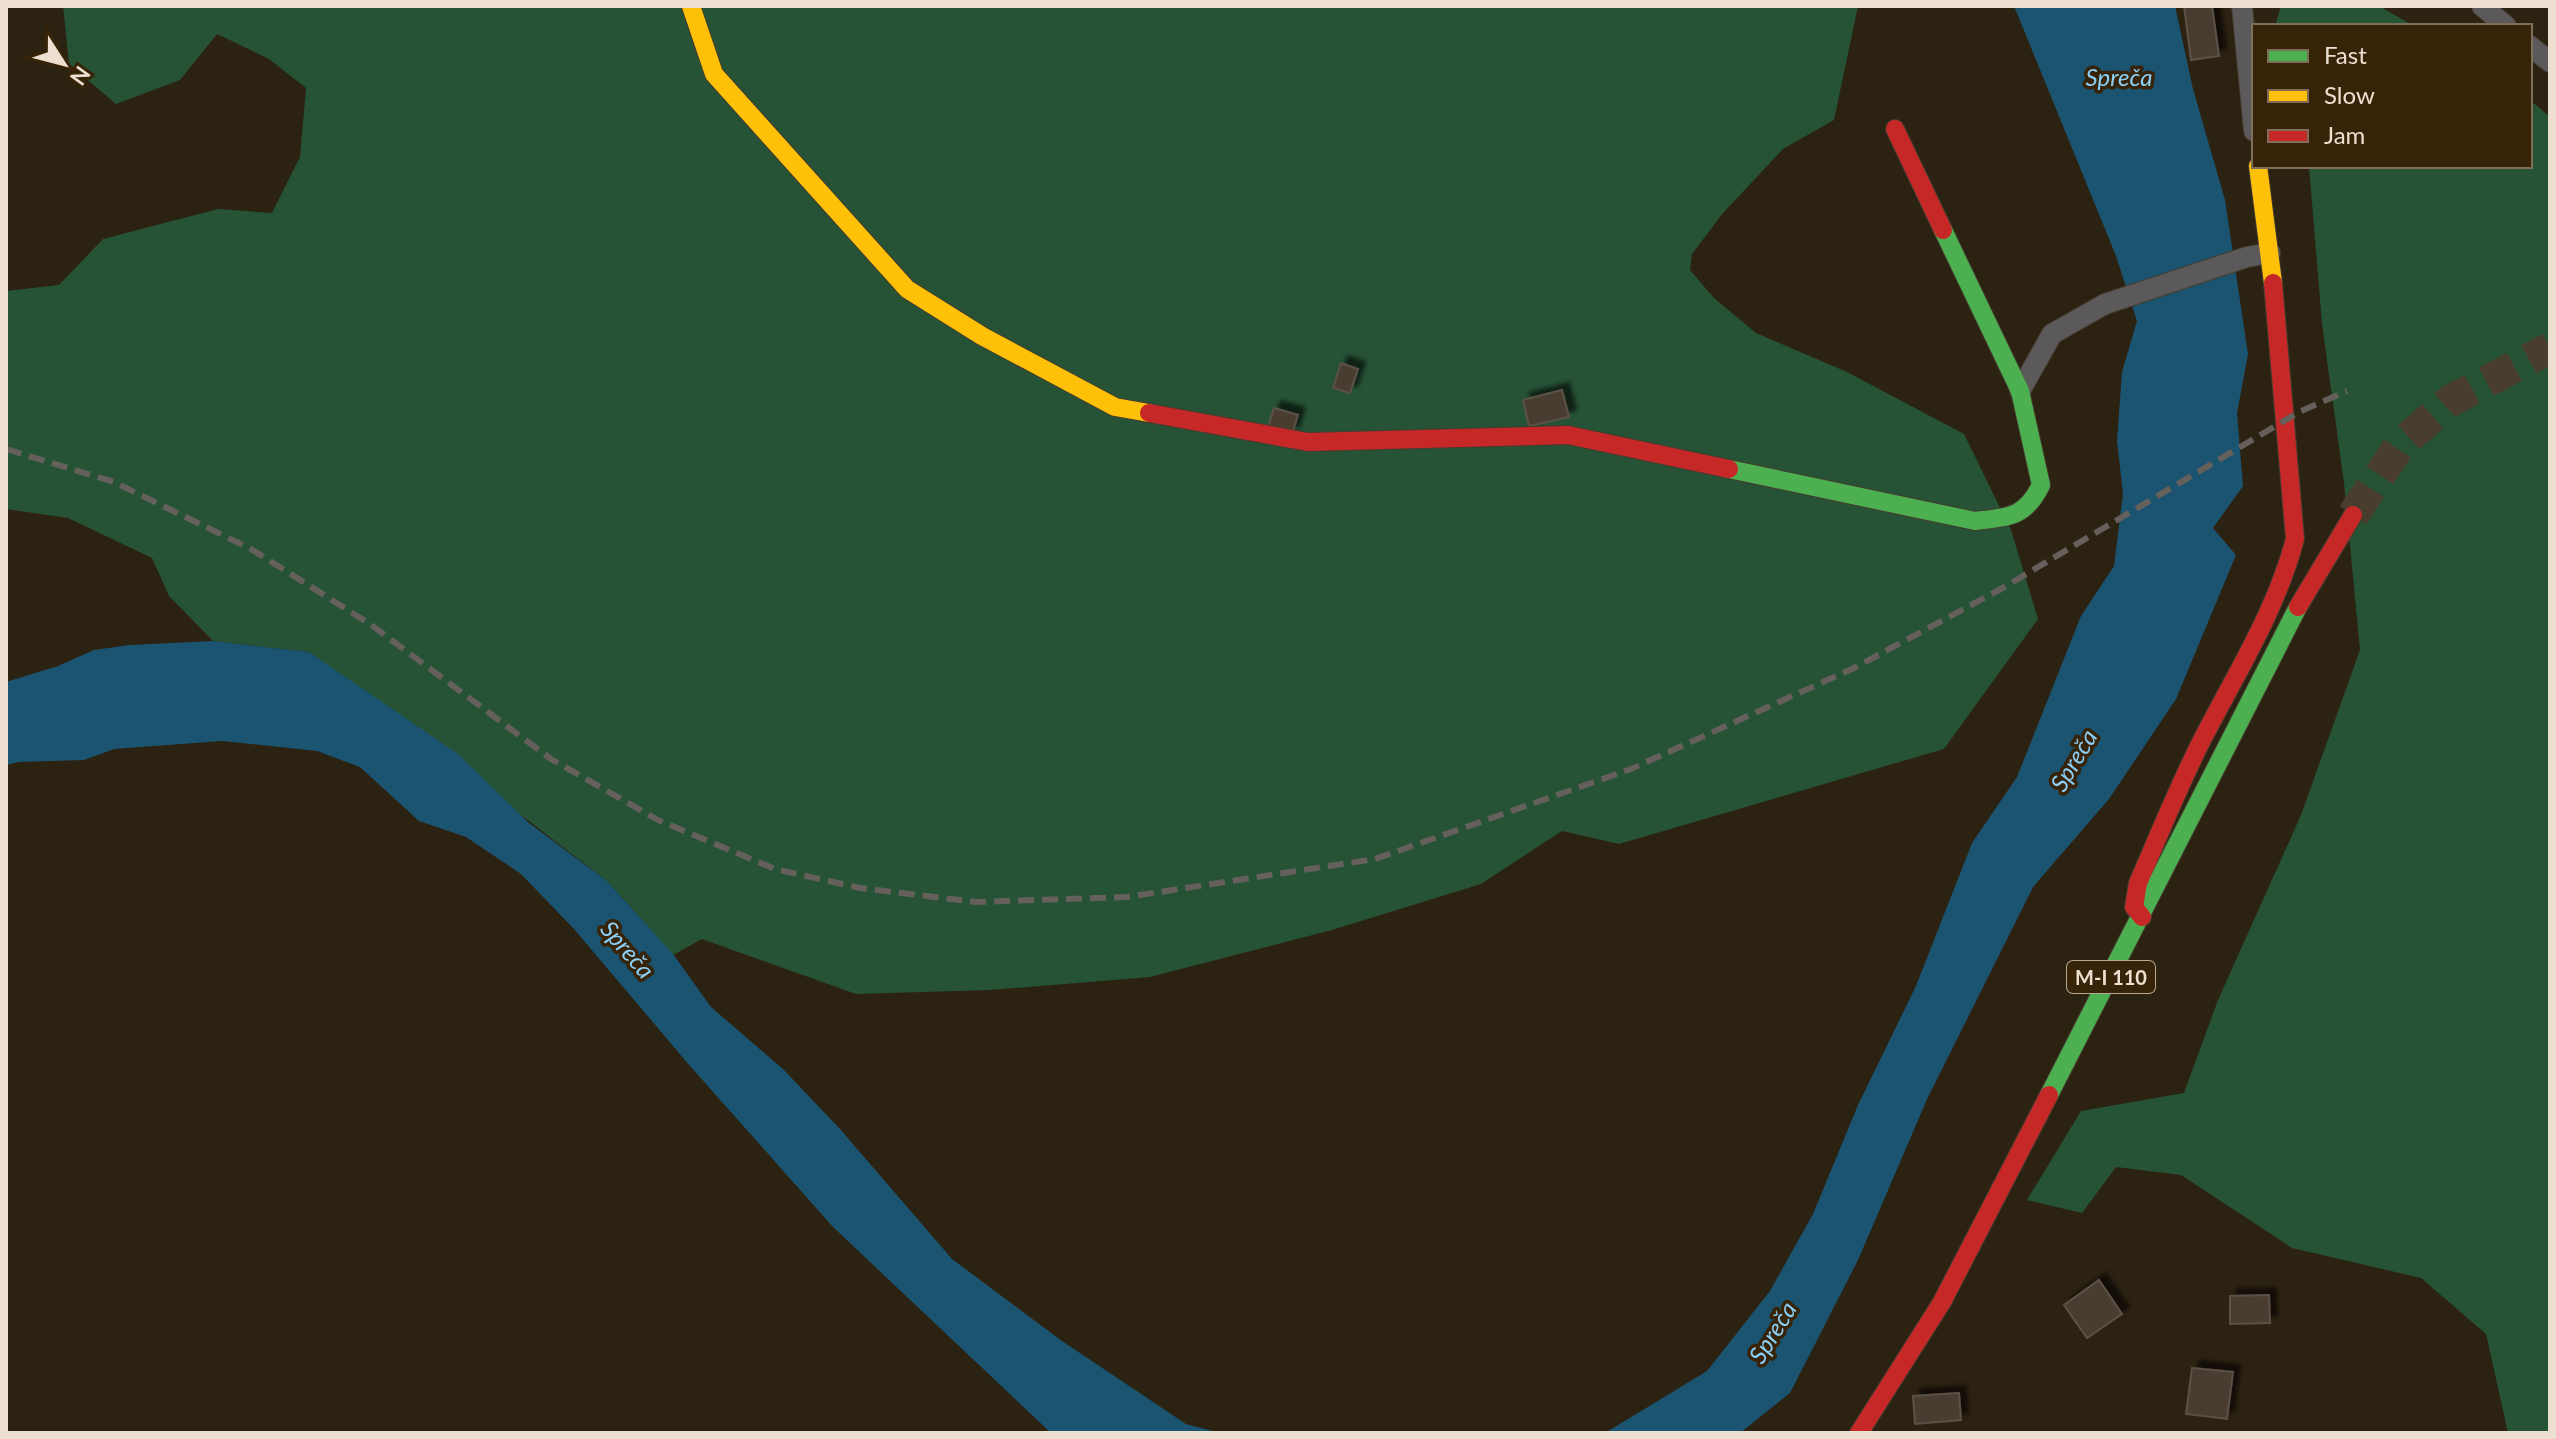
<svg xmlns="http://www.w3.org/2000/svg" width="2556" height="1439" font-family="Lato,sans-serif">
  <style>
    .green { fill: #265235 }
    .water { fill: #1b5471 }
    .building { fill: #483e32; stroke: #5b5146; stroke-width: 2; filter: url(#shadow) }
    .lines { fill: none; stroke-linecap: round; stroke-linejoin: round }
    .primary-tunnel { stroke: #493e2e; stroke-width: 32; stroke-dasharray: 32 16; stroke-linecap: butt }
    .street-casing { stroke: #453c2f; stroke-width: 22 }
    .fast-casing { stroke: #453c2f; stroke-width: 20 }
    .slow-casing { stroke: #453c2f; stroke-width: 20 }
    .jam-casing { stroke: #453c2f; stroke-width: 20 }
    .street { stroke: #5c595a; stroke-width: 20 }
    .fast { stroke: #4caf50; stroke-width: 18 }
    .slow { stroke: #ffc107; stroke-width: 18 }
    .jam { stroke: #c62828; stroke-width: 18 }
    .rail { stroke: #65605c; stroke-width: 6; stroke-dasharray: 16 8; stroke-linecap: butt }
    .labels { text-anchor: middle; dominant-baseline: central; stroke-width: 7; stroke-linejoin: round; paint-order: stroke }
    .shield { fill: #372408; stroke: #b6a894; stroke-width: 2 }
    .shield-label { font-size: 20px; font-weight: bold; fill: #ede0d0 }
    .water-label { font-size: 24px; font-style: italic; fill: #8bd0f9; stroke: #372408 }
  </style>
  <defs>
    <filter id="shadow"><feDropShadow dx="7" dy="-7" stdDeviation="2" flood-color="#0009"/></filter>
  </defs>
  <rect width="100%" height="100%" fill="#2c2212"/>
  <g class="green">
    <path d="M63,6h1795l-24,114 -51,29 -60,64 -31,41 -2,16 24,28 42,35 91,39 117,62 47,96 27,89 -94,130 -325,95 -57,-13 -81,53 -149,46 -182,47 -160,13 -134,4 -154,-55 -29,16 -66,-74 -298,-229 -96,-11 -44,-45 -17,-38 -84,-40 -62,-9v-218l53,-6 44,-46 115,-30 54,4 28,-56 6,-69 -37,-29 -52,-25 -37,46 -64,24 -47,-40z"/>
    <path d="M2281,6h98l35,20h-139z"/>
    <path d="M2530,100l20,17v1316h-42l-22,-99 -65,-56 -129,-30 -111,-73 -65,-8 -34,46 -55,-13 54,-89 103,-18 34,-93 83,-185 59,-165 -16,-167 -22,-159 -13,-158h221z"/>
  </g>
  <g class="water">
    <path d="M2014,6h161l18,83 32,111 23,154 -11,59 6,73 -30,42 23,27 -60,144 -67,100 -76,88 -105,210 -70,163 -68,133 -50,40h-135l102,-62 63,-80 43,-77 45,-109 58,-119 56,-143 45,-66 64,-161 33,-50 9,-72 -6,-53 5,-69 15,-51 -21,-65z"/>
    <path d="M213,641l96,11 149,102 71,69 78,58 66,73 38,53 72,62 57,60 112,130 110,82 124,83 34,9h-169l-218,-206 -143,-161 -116,-137 -53,-55 -55,-37 -47,-16 -59,-54 -43,-16 -95,-10 -108,8 -30,11 -65,2 -13,3v-83l52,-16 36,-16 36,-5z"/>
  </g>
  <g class="building">
    <path d="M2184,6h28l7,50 -28,4z"/>
    <path d="M1341,363l17,6 -8,24 -17,-5z"/>
    <path d="M1562,390l7,27 -40,9 -6,-26z"/>
    <path d="M1274,408l24,7 -6,19 -24,-7z"/>
    <path d="M2099,1280l23,34 -35,24 -23,-33z"/>
    <path d="M2269,1295l1,28 -40,1v-28z"/>
    <path d="M2192,1368l41,4 -6,47 -41,-5z"/>
    <path d="M1959,1393l2,27 -46,4 -2,-28z"/>
  </g>
  <g class="lines">
    <path class="primary-tunnel" d="M2353,515l47,-70 50,-44 100,-53"/>
    <g class="street-casing">
      <g id="street">
        <path d="M2242,6l12,125"/>
        <path d="M2482,6l24,20"/>
        <path d="M2530,46l20,16"/>
        <path d="M2020,391l32,-57 53,-30 142,-47 23,-4"/>
      </g>
    </g>
    <g class="fast-casing">
      <g id="fast">
        <path d="M1729,469l246,52c33,-4 50,-3 66,-36l-21,-94 -77,-161"/>
        <path d="M2049,1095l249,-488"/>
      </g>
    </g>
    <g class="slow-casing">
      <g id="slow">
        <path d="M691,6l23,68 193,215 75,47 133,71 34,6"/>
        <path d="M2258,166l15,117"/>
      </g>
    </g>
    <g class="jam-casing">
      <g id="jam">
        <path d="M1895,129l48,101"/>
        <path d="M1149,413l159,29 260,-7 161,34"/>
        <path d="M2298,607l55,-92"/>
        <path d="M2142,917l-8,-10 4,-24c21,-48 41,-98 65,-145 34,-66 73,-127 92,-199l-22,-256"/>
        <path d="M1859,1433l83,-131 107,-207"/>
      </g>
    </g>
    <use href="#street" class="street"/>
    <use href="#fast" class="fast"/>
    <use href="#slow" class="slow"/>
    <use href="#jam" class="jam"/>
    <path class="rail" d="M6,449l108,33 137,67 119,75 181,135 107,61 117,49 85,19 116,14 151,-5 248,-38 256,-90 223,-101 147,-79 298,-177 48,-21"/>
  </g>
  <g class="labels">
    <rect class="shield" x="2067" y="961" width="88" height="32" rx="6"/>
    <g class="shield-label">
      <text x="2111" y="977">M-I 110</text>
    </g>
    <g class="water-label">
      <text x="2119" y="76">Spreča</text>
      <text transform="translate(2073 760) rotate(-59)">Spreča</text>
      <text transform="translate(628 949) rotate(49)">Spreča</text>
      <text transform="translate(1772 1332) rotate(-58)">Spreča</text>
    </g>
  </g>
  <rect width="2556" height="1439" fill="none" stroke="#ede0d0" stroke-width="16"/>
  <rect x="2252" y="24" width="280" height="144" fill="#372408" stroke="#806f58" stroke-width="2"/>
  <rect x="2268" y="50" width="40" height="12" fill="#4caf50" stroke="#806f58" stroke-width="2"/>
  <text x="2324" y="64" font-size="24" fill="#ede0d0">Fast</text>
  <rect x="2268" y="90" width="40" height="12" fill="#ffc107" stroke="#806f58" stroke-width="2"/>
  <text x="2324" y="104" font-size="24" fill="#ede0d0">Slow</text>
  <rect x="2268" y="130" width="40" height="12" fill="#c62828" stroke="#806f58" stroke-width="2"/>
  <text x="2324" y="144" font-size="24" fill="#ede0d0">Jam</text>
  <g transform="translate(64 64) rotate(126)" stroke="#372408" stroke-width="6" paint-order="stroke">
  <path d="M0-6L14 30L0 20L-14 30Z" fill="#ede0d0"/>
  <text y="-12" font-size="22" font-weight="bold" text-anchor="middle" fill="#ede0d0">N</text>
  </g>
</svg>
